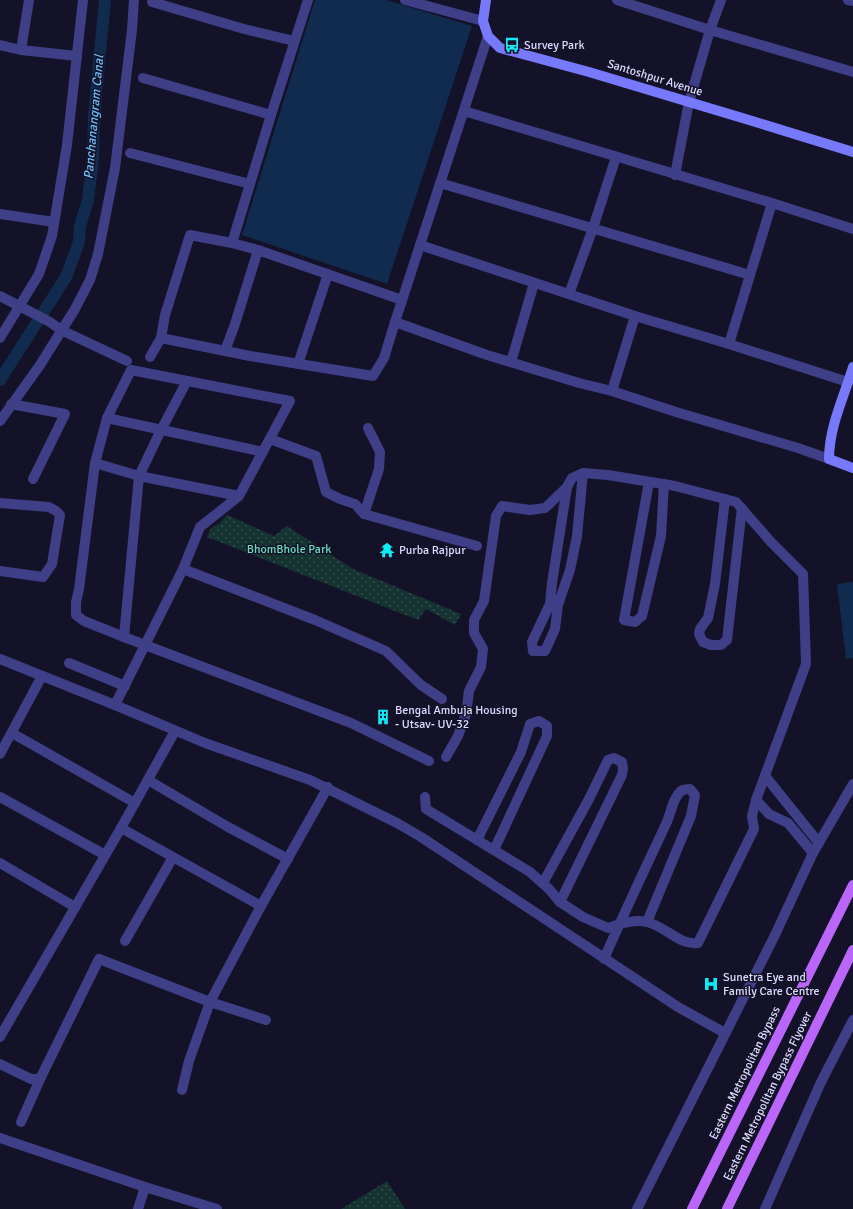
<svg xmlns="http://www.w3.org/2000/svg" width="853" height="1209" font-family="Signika,sans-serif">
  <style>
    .grass { fill: url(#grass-dots) }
    .water { fill: #112b4e }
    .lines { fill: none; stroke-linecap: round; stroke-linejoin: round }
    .canal { stroke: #112b4e; stroke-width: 12 }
    .minor { stroke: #3e3f87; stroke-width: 10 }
    .secondary { stroke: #7679fa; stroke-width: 10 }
    .primary { stroke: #bb66fa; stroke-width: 10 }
    .labels { text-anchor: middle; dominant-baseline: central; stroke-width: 3; stroke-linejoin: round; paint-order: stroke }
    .poi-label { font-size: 12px; fill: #dddbfe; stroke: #141229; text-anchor: start }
    .street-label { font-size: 12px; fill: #dddbfe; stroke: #141229 }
    .park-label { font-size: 12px; fill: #68ddba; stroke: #141229 }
    .water-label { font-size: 13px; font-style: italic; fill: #6dbffa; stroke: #141229 }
  </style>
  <defs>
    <pattern id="grass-dots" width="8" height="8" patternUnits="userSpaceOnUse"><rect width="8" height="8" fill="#153331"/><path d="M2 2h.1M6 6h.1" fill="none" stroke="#375050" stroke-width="1.8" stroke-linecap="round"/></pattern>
  </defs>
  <rect width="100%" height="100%" fill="#141229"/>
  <g class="grass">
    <path d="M227,515l47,21 13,-10 66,43 108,45 -6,11 -29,-16 -8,11 -211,-83 4,-9 8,-4z"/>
    <path d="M387,1181l18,28h-64z"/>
  </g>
  <g class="water">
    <path d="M315,0h71l86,26 -85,258 -145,-49z"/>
    <path d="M853,582v76l-7,1 -9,-75z"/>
  </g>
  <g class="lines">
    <path class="canal" d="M0,380l66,-103 13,-35 1,-16 8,-26 5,-42 1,-42 11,-116"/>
    <g class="minor">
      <path d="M405,0l78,21"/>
      <path d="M617,0l93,30 143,42"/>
      <path d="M848,0l5,1"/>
      <path d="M152,2l92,27 50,12"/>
      <path d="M488,36l-93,286 92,33 92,28 33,8 64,21 122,36 31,11"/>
      <path d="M0,45l21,5 56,6"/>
      <path d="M21,50l8,-50"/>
      <path d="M143,78l128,37"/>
      <path d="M464,111l308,92"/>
      <path d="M130,153l120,31"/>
      <path d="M675,175l14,-73 21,-72 11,-30"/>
      <path d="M440,183l310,92"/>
      <path d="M0,214l54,8"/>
      <path d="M232,243l39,-128 37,-115"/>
      <path d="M420,245l215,71 94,28 119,38"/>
      <path d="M569,294l24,-66 23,-71"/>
      <path d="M0,296l50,26 11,8 66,31"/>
      <path d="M395,322l-11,36 -11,18 -123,-20 -89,-18 4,-23 25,-80 42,8 26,7 144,50"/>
      <path d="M0,338l39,-64 13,-38 15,-91 16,-145"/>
      <path d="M729,344l43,-141 81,26"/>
      <path d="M225,351l10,-27 23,-74"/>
      <path d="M150,357l11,-19"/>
      <path d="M511,362l23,-79"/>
      <path d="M298,364l30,-90"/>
      <path d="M612,391l23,-75"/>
      <path d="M11,404l54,10 -32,65"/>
      <path d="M107,418l156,34"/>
      <path d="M0,421l40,-56 35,-56 15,-29 8,-26 17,-86 17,-138 2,-30"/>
      <path d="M270,439l46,17 10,36 14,7 15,5 9,10 113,32"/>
      <path d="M95,463l-16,126 -3,13v13l8,6 40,16 227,86 78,38"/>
      <path d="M649,482l-25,138 11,2 7,-6 19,-80 3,-52"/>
      <path d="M567,487l-15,96 -2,21 -18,38 1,9h12l10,-22 3,-24 12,-35 7,-34 6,-63"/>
      <path d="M725,499l-10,85 -7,34 -8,11 -1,5 4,8 8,3h10l6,-5 15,-132"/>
      <path d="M0,503l49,4 7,4 4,4 -8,49 -9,13 -43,-6"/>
      <path d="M364,514l15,-45 1,-17 -12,-24"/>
      <path d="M183,569l132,51 71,31 35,34 21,14"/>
      <path d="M124,637l15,-161 22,-46 26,-49"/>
      <path d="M0,659l115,46 90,38 105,37 87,43 24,14 257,170 47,26"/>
      <path d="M69,663l56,23"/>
      <path d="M115,705l68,-136 17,-42 39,-31 51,-95 -159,-31 -24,48 -12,45 44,13 100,20"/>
      <path d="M12,733l123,70"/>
      <path d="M0,754l42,-78"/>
      <path d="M765,776l54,67"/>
      <path d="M148,780l80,47 60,32"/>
      <path d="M0,797l105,58"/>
      <path d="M425,797l1,12 104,63 19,17 11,13 23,15 25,11c12,-4 26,-9 39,-6 18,4 33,24 51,21l56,-114 -2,-13 4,-16 50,-136 -3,-90 -32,-32 -35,-40 -61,-16 -67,-11 -25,-2 -11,5 -5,9 -22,21 -15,2 -28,-4 -6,10 -12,85 -10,19v13l9,16 -2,18 -12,24 -3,23 -8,22 -12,21"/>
      <path d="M756,800l13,14 19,9 25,30"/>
      <path d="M121,828l140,78"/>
      <path d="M477,840l44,-88 9,-28 9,-3 8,5v10l-53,114"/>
      <path d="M0,863l75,44"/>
      <path d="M543,883l46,-84 19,-39 6,-2 8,4 1,7 -1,6 -62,127"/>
      <path d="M125,941l48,-84"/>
      <path d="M604,959c20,-46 41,-90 62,-135 5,-10 6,-25 15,-33 3,-2 6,-2 9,-2l5,6 -4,21 -44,106"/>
      <path d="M0,1037l121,-209 54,-97"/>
      <path d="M0,1064l31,15h6l4,-2 58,-118 111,43 51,-96 67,-119"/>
      <path d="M182,1090l7,-29 21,-59 56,18"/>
      <path d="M21,1122l20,-45"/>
      <path d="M0,1138l145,49 -7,22"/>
      <path d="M145,1187l72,22"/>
      <path d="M637,1209l138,-274 38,-82 40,-69"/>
      <path d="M765,1209l56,-127 32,-62"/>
    </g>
    <g class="secondary">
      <path d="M486,0l-3,21 5,15 12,12 89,24 160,48 104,32"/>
      <path d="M853,367c-9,30 -24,60 -24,92l24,9"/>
    </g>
    <g class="primary">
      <path d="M692,1209l161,-324"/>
      <path d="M727,1209l126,-259"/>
    </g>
  </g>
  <defs>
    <g id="bus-bare" transform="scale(1.2)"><path d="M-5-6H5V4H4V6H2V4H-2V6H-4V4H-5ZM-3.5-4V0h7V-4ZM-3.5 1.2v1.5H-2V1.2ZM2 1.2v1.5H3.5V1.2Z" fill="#0eebf7" stroke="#141229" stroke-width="2.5" paint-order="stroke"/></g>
    <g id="temple-bare" transform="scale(1.2)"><path d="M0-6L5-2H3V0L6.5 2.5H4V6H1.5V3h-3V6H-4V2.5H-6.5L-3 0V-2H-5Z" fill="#0eebf7" stroke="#141229" stroke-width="2.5" paint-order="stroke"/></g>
    <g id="building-bare" transform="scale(1.2)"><path d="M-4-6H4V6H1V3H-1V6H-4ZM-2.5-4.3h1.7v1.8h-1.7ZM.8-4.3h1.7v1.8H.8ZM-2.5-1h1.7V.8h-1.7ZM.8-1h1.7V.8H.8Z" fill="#0eebf7" stroke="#141229" stroke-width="2.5" paint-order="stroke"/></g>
    <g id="hospital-bare" transform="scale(1.2)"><path d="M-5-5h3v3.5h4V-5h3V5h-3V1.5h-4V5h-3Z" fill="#0eebf7" stroke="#141229" stroke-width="2.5" paint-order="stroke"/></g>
  </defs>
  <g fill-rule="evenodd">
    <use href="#bus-bare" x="512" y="45"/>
    <use href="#temple-bare" x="387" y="550"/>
    <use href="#building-bare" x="383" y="717"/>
    <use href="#hospital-bare" x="711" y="984"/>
  </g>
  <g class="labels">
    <g class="poi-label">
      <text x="524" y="45">Survey Park</text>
      <text x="399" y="550">Purba Rajpur</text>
      <text x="395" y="710">Bengal Ambuja Housing<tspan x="395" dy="14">- Utsav- UV-32</tspan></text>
      <text x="723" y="977">Sunetra Eye and<tspan x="723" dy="14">Family Care Centre</tspan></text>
    </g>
    <g class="street-label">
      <text transform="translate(655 78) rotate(17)">Santoshpur Avenue</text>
      <text transform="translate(745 1073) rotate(-64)">Eastern Metropolitan Bypass</text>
      <text transform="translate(768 1096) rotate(-64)">Eastern Metropolitan Bypass Flyover</text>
    </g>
    <g class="park-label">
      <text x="289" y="549">BhomBhole Park</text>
    </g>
    <g class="water-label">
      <text transform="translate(94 117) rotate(-85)">Panchanangram Canal</text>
    </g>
  </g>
</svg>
